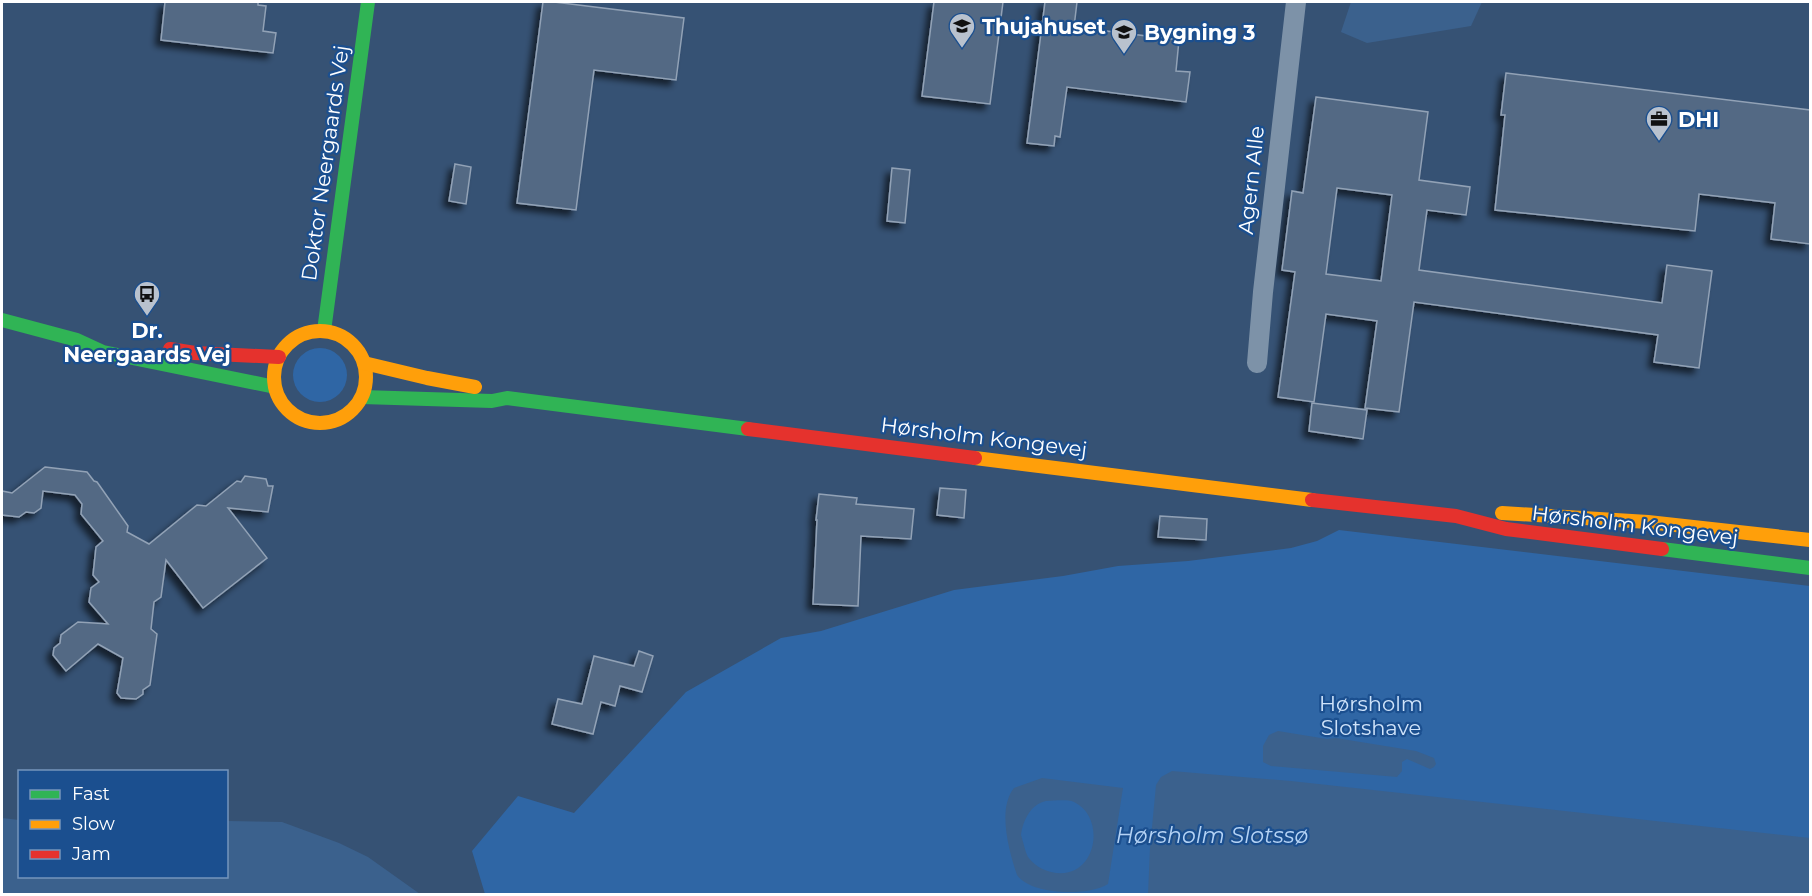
<svg xmlns="http://www.w3.org/2000/svg" width="1812" height="896" font-family="Montserrat,sans-serif">
  <style>
    .green { fill: #2f66a5 }
    .water { fill: #3b618d; fill-rule: evenodd }
    .building { fill: #526984; stroke: #92a2b6; stroke-width: 1.5; fill-rule: evenodd; filter: url(#shadow) }
    .lines { fill: none; stroke-linecap: round; stroke-linejoin: round }
    .street { stroke: #7d92a8; stroke-width: 20 }
    .fast { stroke: #30b455; stroke-width: 14 }
    .slow { stroke: #ff9f0a; stroke-width: 14 }
    .jam { stroke: #e5322d; stroke-width: 14 }
    .labels { text-anchor: middle; dominant-baseline: central; stroke-width: 4.5; stroke-linejoin: round; paint-order: stroke }
    .poi-label { font-size: 21px; font-weight: bold; fill: #fff; stroke: #1b4f8f; text-anchor: start }
    .street-label { font-size: 21px; fill: #fff; stroke: #1b4f8f }
    .park-label { font-size: 21px; fill: #cfe3fa; stroke: #1b4f8f }
    .water-label { font-size: 22px; font-style: italic; fill: #b5d3f5; stroke: #1b4f8f }
  </style>
  <defs>
    <filter id="shadow"><feDropShadow dx="-5.5" dy="5.5" stdDeviation="3" flood-color="#0009"/></filter>
  </defs>
  <rect width="100%" height="100%" fill="#365274"/>
  <g class="green">
    <circle cx="320" cy="375" r="27"/>
    <path d="M1339,530l471,56v308h-1325l-13,-43 46,-55 56,17 112,-121 95,-54 40,-7 133,-41 109,-14 55,-10 70,-5 103,-13 26,-7z"/>
  </g>
  <g class="water">
    <path d="M1351,2h131l-11,24 -104,17 -26,-11z"/>
    <path d="M1278,731l49,8 9,-1 80,13 18,7 2,6 -2,3 -4,2 -23,-10 -5,3v9l-5,6 -126,-11 -8,-4v-16l6,-11z"/>
    <path d="M1172,771l119,10 519,57v56h-662l2,-46 6,-63 5,-8z"/>
    <path d="M1042,778l81,10 -15,96c-18,12 -76,12 -91,-9 -8,-24 -20,-66 -3,-87zM1046,801c8,0 21,-2 28,1 34,16 22,81 -23,70 -9,-2 -18,-8 -23,-15 -3,-6 -5,-16 -7,-22 2,-15 10,-31 25,-34z"/>
    <path d="M2,818l17,2 1,56h206l1,-55 55,1 57,21 29,14 52,37h-418z"/>
  </g>
  <g class="building">
    <path d="M165,2h93v3l8,1 -3,25 13,2 -3,20 -112,-13z"/>
    <path d="M543,2h11l130,16 -8,62 -82,-10 -18,140 -59,-7z"/>
    <path d="M934,2h69l-13,102 -68,-8z"/>
    <path d="M1045,2h32l-3,25 105,13 -3,31 14,1 -4,30 -119,-15 -7,50 -5,-1 -1,10 -27,-3z"/>
    <path d="M1506,73l304,37v134l-39,-5 4,-36 -76,-9 -4,37 -200,-21 10,-95h-4z"/>
    <path d="M1316,97l112,15 -9,68 51,7 -4,28 -39,-5 -8,60 243,33 5,-38 45,6 -13,97 -45,-6 4,-27 -244,-33 -15,110 -34,-4 12,-87 -51,-7 -12,88 -36,-5 17,-125 -13,-2 10,-79 11,2zM1337,188l55,7 -11,86 -55,-7z"/>
    <path d="M455,164l16,3 -5,37 -17,-3z"/>
    <path d="M892,168l18,2 -5,53 -18,-2z"/>
    <path d="M1312,403l55,7 -4,29 -54,-8z"/>
    <path d="M45,467l42,5 7,9 3,1 31,44 -1,6 22,12 48,-39 9,1 31,-25 4,1 4,-6 21,3 2,7h5l-5,26 -40,-4 39,50 -64,50 -37,-48 -5,37 -7,5 -3,27 6,5 -7,51 -7,5v4l-7,5 -15,-1 -4,-5 6,-35 -25,-14 -32,27 -13,-16 1,-7 6,-5 1,-8 17,-13 30,2 -19,-22 2,-14 8,-6 -6,-7 3,-28 7,-6 -22,-27 1,-10 -7,-9 -32,-4 -2,17 -7,5 -8,-1 -7,5 -17,-2v-24l10,2z"/>
    <path d="M940,488l26,2 -2,28 -27,-3z"/>
    <path d="M819,494l38,4 -1,6 58,5 -3,30 -50,-3 -3,70 -45,-2 4,-84h-1z"/>
    <path d="M1160,516l47,3 -1,21 -48,-3z"/>
    <path d="M639,651l14,5 -11,36 -22,-6 -5,20 -14,-4 -8,32 -41,-10 6,-25 24,5 12,-48 40,10z"/>
  </g>
  <g class="lines">
    <path class="street" d="M1257,363l6,-71 33,-290"/>
    <g class="fast">
      <path d="M2,320l75,20 26,12 172,35"/>
      <path d="M324,331l44,-329"/>
      <path d="M362,397l130,4 15,-3 241,31"/>
      <path d="M1662,549l148,19"/>
    </g>
    <g class="slow">
      <circle cx="320" cy="377" r="46"/>
      <path d="M364,363l63,15 48,9"/>
      <path d="M975,458l337,42"/>
      <path d="M1502,513l146,9 162,18"/>
    </g>
    <g class="jam">
      <path d="M170,349l25,4 84,4"/>
      <path d="M748,429l227,29"/>
      <path d="M1312,500l144,16 50,13 156,20"/>
    </g>
  </g>
  <defs>
    <g id="university-pin" transform="scale(1.35)"><path d="M0 17L-7.5 6A9.5 9.5 0 1 1 7.5 6Z" fill="#b9c2ce" stroke="#1b4f8f"/><path d="M0-5L7-2L0 1L-7-2ZM-4 1L0 2.5L4 1V4Q0 6-4 4Z" fill="#111"/></g>
    <g id="office-pin" transform="scale(1.35)"><path d="M0 17L-7.5 6A9.5 9.5 0 1 1 7.5 6Z" fill="#b9c2ce" stroke="#1b4f8f"/><path d="M-6-3h4V-5.5h4V-3h4V5H-6ZM-1-4.5V-3h2v-1.5ZM-6 0V1H6V0Z" fill="#111"/></g>
    <g id="bus-pin" transform="scale(1.35)"><path d="M0 17L-7.5 6A9.5 9.5 0 1 1 7.5 6Z" fill="#b9c2ce" stroke="#1b4f8f"/><path d="M-5-6H5V4H4V6H2V4H-2V6H-4V4H-5ZM-3.5-4V0h7V-4ZM-3.5 1.2v1.5H-2V1.2ZM2 1.2v1.5H3.5V1.2Z" fill="#111"/></g>
  </defs>
  <g fill-rule="evenodd">
    <use href="#university-pin" x="962" y="26"/>
    <use href="#university-pin" x="1124" y="32"/>
    <use href="#office-pin" x="1659" y="119"/>
    <use href="#bus-pin" x="147" y="294"/>
  </g>
  <g class="labels">
    <g class="poi-label">
      <text x="982" y="26">Thujahuset</text>
      <text x="1144" y="32">Bygning 3</text>
      <text x="1678" y="119">DHI</text>
      <text x="147" y="330" text-anchor="middle">Dr.<tspan x="147" dy="24">Neergaards Vej</tspan></text>
    </g>
    <g class="street-label">
      <text transform="translate(325 163) rotate(-82)">Doktor Neergaards Vej</text>
      <text transform="translate(1251 180) rotate(-84)">Agern Alle</text>
      <text transform="translate(984 437) rotate(7)">Hørsholm Kongevej</text>
      <text transform="translate(1635 525) rotate(7)">Hørsholm Kongevej</text>
    </g>
    <g class="park-label">
      <text x="1371" y="703">Hørsholm<tspan x="1371" dy="24">Slotshave</tspan></text>
    </g>
    <g class="water-label">
      <text x="1212" y="835">Hørsholm Slotssø</text>
    </g>
  </g>
  <rect width="1812" height="896" fill="none" stroke="#ffffff" stroke-width="6"/>
  <rect x="18" y="770" width="210" height="108" fill="#1b4f8f" stroke="#7695bc" stroke-width="1.5"/>
  <rect x="30" y="790" width="30" height="9" fill="#30b455" stroke="#7695bc" stroke-width="1.5"/>
  <text x="72" y="800" font-size="18" fill="#ffffff">Fast</text>
  <rect x="30" y="820" width="30" height="9" fill="#ff9f0a" stroke="#7695bc" stroke-width="1.5"/>
  <text x="72" y="830" font-size="18" fill="#ffffff">Slow</text>
  <rect x="30" y="850" width="30" height="9" fill="#e5322d" stroke="#7695bc" stroke-width="1.5"/>
  <text x="72" y="860" font-size="18" fill="#ffffff">Jam</text>
</svg>
